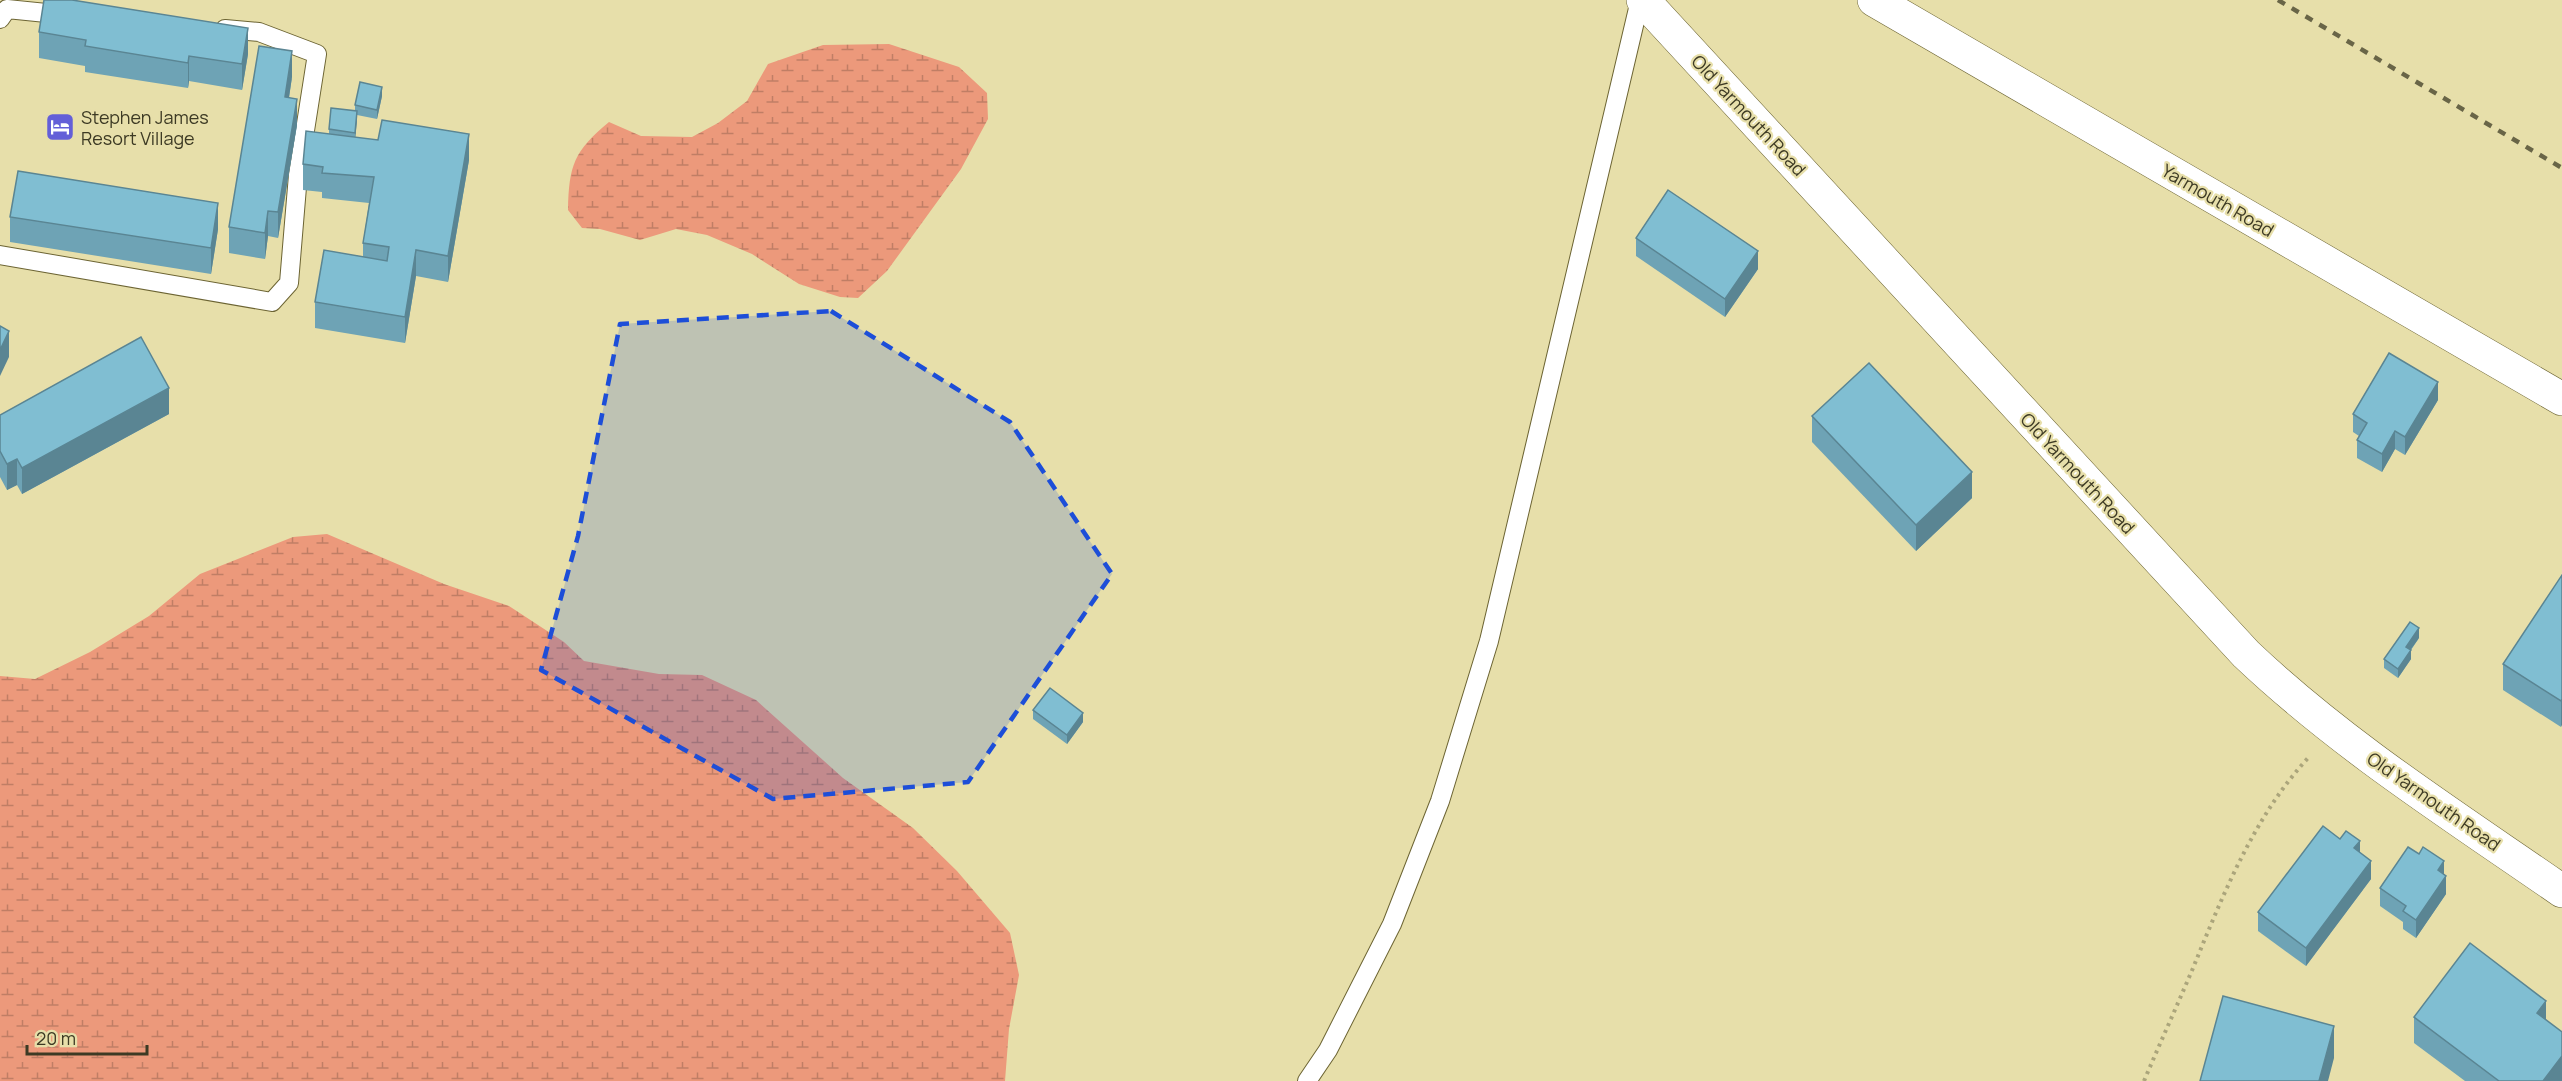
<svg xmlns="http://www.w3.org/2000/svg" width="2562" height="1081" font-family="Manrope,sans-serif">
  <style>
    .wetland { fill: url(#wetland-marsh) }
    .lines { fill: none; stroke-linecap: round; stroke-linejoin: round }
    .service-casing { stroke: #6c6433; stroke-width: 20 }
    .minor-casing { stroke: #6c6433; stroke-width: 34 }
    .secondary-casing { stroke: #6c6433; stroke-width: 34 }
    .path { stroke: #aba57b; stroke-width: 4; stroke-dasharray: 3 4.5; stroke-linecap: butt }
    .service { stroke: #fff; stroke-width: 18 }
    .minor { stroke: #fff; stroke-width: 33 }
    .secondary { stroke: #fff; stroke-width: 33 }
    .rail { stroke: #696547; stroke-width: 4.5; stroke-dasharray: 8 8; stroke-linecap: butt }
    .wall { fill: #6ea3b5 }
    .shaded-wall { fill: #5a8593 }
    .building { fill: #80bed2; stroke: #5a8593; stroke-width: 1.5 }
    .marked { fill: #1d4ed8; fill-opacity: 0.2; stroke: #1d4ed8; stroke-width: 4.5; stroke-dasharray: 12 8; stroke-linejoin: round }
    .labels { text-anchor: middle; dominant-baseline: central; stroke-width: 4.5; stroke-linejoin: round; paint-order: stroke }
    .street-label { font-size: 18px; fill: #3d3a24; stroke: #e7dfaa }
    .poi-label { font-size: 18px; fill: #3d3a24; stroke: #e7dfaa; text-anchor: start }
  </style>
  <defs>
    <pattern id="wetland-marsh" width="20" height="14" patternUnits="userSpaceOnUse" patternTransform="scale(1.5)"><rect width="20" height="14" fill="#ec997b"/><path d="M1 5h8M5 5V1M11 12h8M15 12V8" fill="none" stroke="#c07e65"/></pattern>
  </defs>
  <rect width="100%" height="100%" fill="#e7dfaa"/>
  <g class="wetland">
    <path d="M889,44l70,23 28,26 1,26 -27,50 -74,102 -29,27 -18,-1 -41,-13 -47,-30 -45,-19 -31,-6 -36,11 -40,-11 -18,-1 -14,-18c1,-45 6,-59 41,-88l32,14 51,1 26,-14 29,-22 21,-37 55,-19z"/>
    <path d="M327,534l117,50 65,22 55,36 20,19 75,13 43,1 54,25 87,78 70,50 44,43 53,62 9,42 -10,54 -4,52h-1005v-405l35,3 55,-27 59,-36 51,-42 93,-37z"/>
  </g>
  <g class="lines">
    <g class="service-casing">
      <g id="service">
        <path d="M0,19l7,-10 59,6"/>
        <path d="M0,255l272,47 17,-19 9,-108 19,-121 -58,-22 -34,-3"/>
        <path d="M1307,1081l21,-31 64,-126 48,-123 49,-160 151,-641"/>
      </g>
    </g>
    <g class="minor-casing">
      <path id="minor" d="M1643,0l603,654c96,91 208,162 316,237"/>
    </g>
    <g class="secondary-casing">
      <path id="secondary" d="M1874,0l688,399"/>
    </g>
    <path class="path" d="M2144,1081c16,-38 33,-75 49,-113 30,-73 61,-152 116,-211"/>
    <use href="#service" class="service"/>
    <use href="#minor" class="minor"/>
    <use href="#secondary" class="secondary"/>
    <path class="rail" d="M2278,0l284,168"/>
  </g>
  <g class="wall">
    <path d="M39,32l209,22 -6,36 -53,-9 -1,7 -103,-16v-6l-46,-8z"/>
    <path d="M292,77l-3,21 8,27 -19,113 -10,-2 -3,23 -36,-6v-26z"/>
    <path d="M382,96l-5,23 -20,-4 -2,22 114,23 -21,122 -32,-6 -11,67 -90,-15v-26l48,-45v-14l6,-40 -47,-5v-6l-19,-2v-26l26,-30v-5l26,-19v-5z"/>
    <path d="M10,217l208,12 -7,45 -201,-32z"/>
    <path d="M1636,238l122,31 -33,48 -89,-61z"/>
    <path d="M2438,400l-33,55 -10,-6 -13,23 -25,-14v-18l2,-4 -6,-4v-18z"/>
    <path d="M169,414l-147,80 -5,-9 -10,5 -7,-13v-62z"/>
    <path d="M1812,416l160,82 -56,53 -104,-109z"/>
    <path d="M2562,575l-1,152 -58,-37v-26z"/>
    <path d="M2419,638l-8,12v9l-13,19 -14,-10v-9z"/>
    <path d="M1033,710l50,12 -16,22 -34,-25z"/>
    <path d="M2340,839l20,13 11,27 -65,87 -48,-35v-19z"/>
    <path d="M2444,874l2,20 -30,44 -13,-9v-7l-23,-16v-18z"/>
    <path d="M2414,1017l132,3 16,61h-97l-51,-38z"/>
  </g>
  <g class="shaded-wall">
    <path d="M248,28v26l-6,36v-26z"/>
    <path d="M292,51v26l-7,46v-26z"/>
    <path d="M189,56v25l-1,7v-25z"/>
    <path d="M382,87v9l-5,23v-9z"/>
    <path d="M297,99v26l-19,113v-26z"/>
    <path d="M357,111v9l-2,22v-9z"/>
    <path d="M469,134v26l-21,122v-26z"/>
    <path d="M218,203v26l-7,45v-26z"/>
    <path d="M268,211v25l-3,23v-26z"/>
    <path d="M416,250v26l-11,67v-26z"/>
    <path d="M1758,251v18l-33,48v-18z"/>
    <path d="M9,331v26l-9,19v-26z"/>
    <path d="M2438,382v18l-33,55v-18z"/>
    <path d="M169,388v26l-147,80v-26z"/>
    <path d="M2395,431v18l-13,23v-18z"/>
    <path d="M17,459v26l-10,5v-26z"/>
    <path d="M1972,472v26l-56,53v-26z"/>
    <path d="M2419,628v10l-13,18v-9z"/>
    <path d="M2411,650v9l-13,19v-9z"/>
    <path d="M2562,699v26l-1,2v-26z"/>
    <path d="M1083,713v9l-16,22v-9z"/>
    <path d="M2360,841v18l-6,-11z"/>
    <path d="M2371,861v18l-65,87v-18z"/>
    <path d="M2444,861v18l2,-3v18l-30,44v-18l22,-50z"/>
    <path d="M2546,1001v26l-9,-14z"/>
    <path d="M2334,1026v32l-6,23h-9z"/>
    <path d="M2562,1056v25h-19z"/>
  </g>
  <g class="building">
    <path d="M44,0h28l176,28 -6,36 -53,-8 -1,7 -103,-17 1,-6 -47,-8z"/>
    <path d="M259,46l33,5 -7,46 12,2 -19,113 -10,-1 -3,22 -36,-6z"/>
    <path d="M360,82l22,5 -5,23 -22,-5z"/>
    <path d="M331,108l26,3 -2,22 -26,-4z"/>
    <path d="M382,120l87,14 -21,122 -32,-6 -11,67 -90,-15 9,-52 63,11 2,-14 -26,-4 11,-66 -52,-4 1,-6 -20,-3 3,-33 72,9z"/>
    <path d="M18,171l200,32 -7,45 -201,-31z"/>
    <path d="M1668,190l90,61 -33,48 -89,-61z"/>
    <path d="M0,326l9,5 -9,19z"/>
    <path d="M141,337l28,51 -147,80 -5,-9 -10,5 -7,-13v-36z"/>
    <path d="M2389,353l49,29 -33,55 -10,-6 -13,23 -25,-14 10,-17 -14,-9z"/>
    <path d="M1869,363l103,109 -56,53 -104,-109z"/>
    <path d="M2562,575v124l-1,2 -58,-37z"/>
    <path d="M2410,622l9,6 -13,19 5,3 -13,19 -14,-10z"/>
    <path d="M1050,688l33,25 -16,22 -34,-25z"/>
    <path d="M2323,826l17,13 6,-8 14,10 -6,7 17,13 -65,87 -48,-36z"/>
    <path d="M2408,847l11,7 4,-7 21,14 -6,9 8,6 -30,44 -13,-9 3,-5 -26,-18z"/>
    <path d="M2470,943l76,58 -9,12 25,19v24l-19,25h-44l-85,-64z"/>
    <path d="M2223,996l111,30 -15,55h-119z"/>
  </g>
  <path class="marked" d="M831,311l179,111 102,152 -144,208 -195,17 -232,-129 37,-134 42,-212z"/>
  <defs>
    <g id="hotel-square" transform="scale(1.5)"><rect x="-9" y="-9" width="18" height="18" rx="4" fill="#645fd8" stroke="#e7dfaa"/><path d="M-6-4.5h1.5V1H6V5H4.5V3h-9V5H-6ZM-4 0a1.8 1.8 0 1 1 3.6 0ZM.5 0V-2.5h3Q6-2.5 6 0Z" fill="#fff"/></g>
  </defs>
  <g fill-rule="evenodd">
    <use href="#hotel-square" x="60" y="127"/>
  </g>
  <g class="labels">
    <g class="street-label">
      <text transform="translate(1749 115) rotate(47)">Old Yarmouth Road</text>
      <text transform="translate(2218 200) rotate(30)">Yarmouth Road</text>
      <text transform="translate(2078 473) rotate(47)">Old Yarmouth Road</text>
      <text transform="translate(2434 801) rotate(35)">Old Yarmouth Road</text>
    </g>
    <g class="poi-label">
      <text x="81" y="117">Stephen James<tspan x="81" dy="21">Resort Village</tspan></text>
    </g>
  </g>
  <path d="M27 1045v9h120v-9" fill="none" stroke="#3d3a24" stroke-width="3"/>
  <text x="36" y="1045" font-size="18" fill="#3d3a24" stroke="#e7dfaa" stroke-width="4.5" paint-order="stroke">20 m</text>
</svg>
